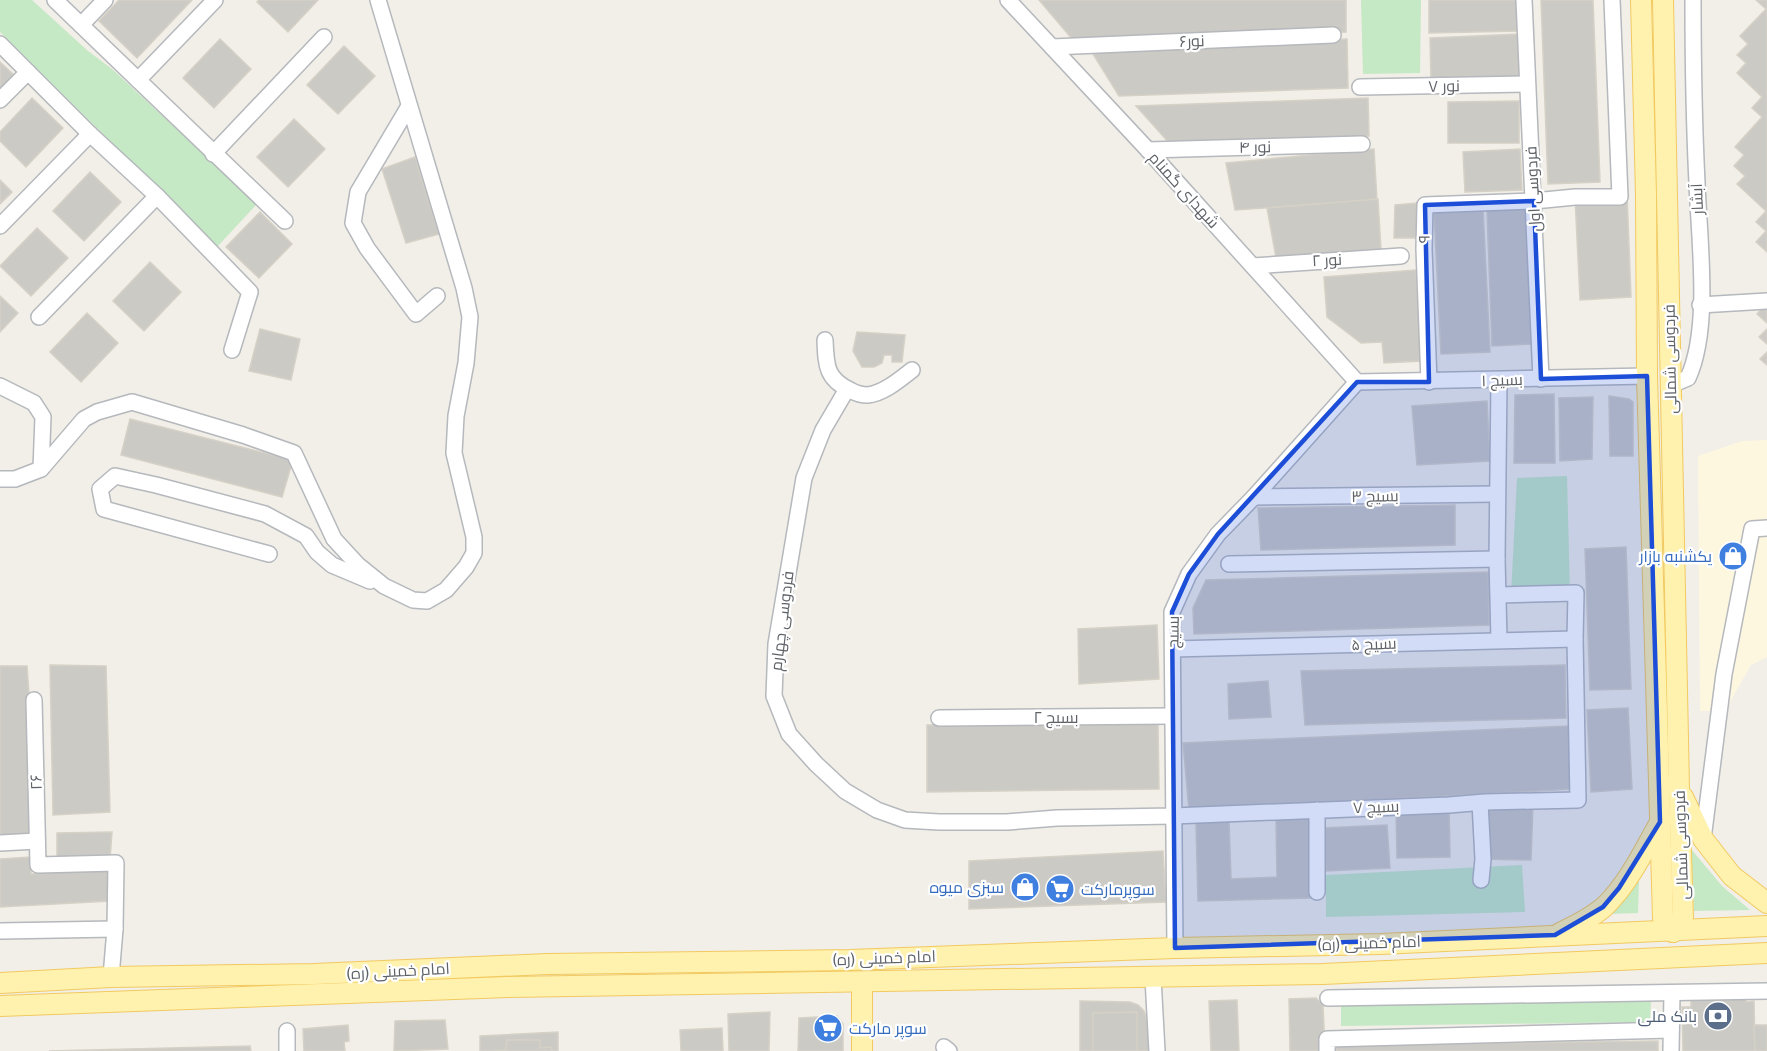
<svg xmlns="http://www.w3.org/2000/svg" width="1767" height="1051" font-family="'Public Sans',Cairo,sans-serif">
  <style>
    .commercial { fill: #fef7e0 }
    .green { fill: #c5e8c5 }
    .building { fill: #cccac5; stroke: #d6d1c6; stroke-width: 1.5 }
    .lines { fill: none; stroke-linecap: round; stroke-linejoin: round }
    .minor-casing { stroke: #b5b8bc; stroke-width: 18 }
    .major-casing { stroke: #f2c960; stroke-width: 22 }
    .minor { stroke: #fff; stroke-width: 15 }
    .major { stroke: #fff2af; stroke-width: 20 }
    .marked { fill: #1d4ed8; fill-opacity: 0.2; stroke: #1d4ed8; stroke-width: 4.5; stroke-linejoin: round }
    .labels { text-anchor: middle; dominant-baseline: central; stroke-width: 4.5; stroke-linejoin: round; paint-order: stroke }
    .street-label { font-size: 16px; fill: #5f6368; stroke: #fff }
    .shop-label { font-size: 16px; fill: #366cbe; stroke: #fff; text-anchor: end }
    .service-label { font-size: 16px; fill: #4e5e75; stroke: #fff; text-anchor: end }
  </style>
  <rect width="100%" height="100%" fill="#f1efe8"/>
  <path class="commercial" d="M1767,440v217l-16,8 -26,46h-25l-2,-255 44,-15z"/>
  <g class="green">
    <path d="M0,0h32l56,51 24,18 145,135 -40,43 -217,-215z"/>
    <path d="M1361,0h60l-1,73 -57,1z"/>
    <path d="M1567,476l3,117 -59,2 6,-117z"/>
    <path d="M1691,849l31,37 28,24 -56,1z"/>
    <path d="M1522,865l3,47 -199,5v-42z"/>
    <path d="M1639,880l-1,33 -29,1 19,-18z"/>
    <path d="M1651,1000l-1,22 -309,4v-21z"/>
  </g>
  <g class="building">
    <path d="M119,0h73l-55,58 -38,-37z"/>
    <path d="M259,0h59l-30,32 -31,-30z"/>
    <path d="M1039,0h307v32l-273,8z"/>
    <path d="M1429,0h91v31l-91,2z"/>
    <path d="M1541,0h52l7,182 -52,2z"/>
    <path d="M1756,0h11v252l-11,-10 10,-11 -10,-9 10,-11 -29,-27 8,-8 -11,-10 10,-11 -9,-8 27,-30 -10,-9 10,-11 -25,-24 9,-10 -9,-8 11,-11 -8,-8 26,-27z"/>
    <path d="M1519,34l1,44 -89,3 -1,-43z"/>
    <path d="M220,39l31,30 -37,39 -31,-30z"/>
    <path d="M1347,39l1,49 -229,8 -26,-42 8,-5z"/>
    <path d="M344,46l31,30 -37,38 -31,-29z"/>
    <path d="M0,62l14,13 -14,14z"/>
    <path d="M32,98l31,30 -37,39 -26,-26v-9z"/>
    <path d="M1368,98l1,38 -198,9 -35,-39z"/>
    <path d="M1519,101v42h-71v-41z"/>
    <path d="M294,119l31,30 -37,38 -31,-30z"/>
    <path d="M1374,149l3,51 -142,10 -9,-47z"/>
    <path d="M1520,149l2,41 -57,2 -2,-40z"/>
    <path d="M415,157l24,77 -33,9 -24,-74z"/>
    <path d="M90,172l31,30 -37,39 -31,-30z"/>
    <path d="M0,180l12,12 -12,12z"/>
    <path d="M1627,194l4,103 -51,3 -5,-103z"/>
    <path d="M1378,199l3,51 -104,13 -10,-55z"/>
    <path d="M1417,203v35h-23l1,-33z"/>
    <path d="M1526,208l5,136 -39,2 -5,-136z"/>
    <path d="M1483,209l7,143 -49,2 -7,-143z"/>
    <path d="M260,212l32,32 -33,34 -33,-31z"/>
    <path d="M37,228l31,30 -37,38 -31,-30z"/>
    <path d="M150,262l31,30 -37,39 -31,-30z"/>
    <path d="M1416,270l6,91 -38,2 -2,-21 -21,1 -34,-26 -3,-40z"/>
    <path d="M0,296l18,17 -18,19z"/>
    <path d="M1767,303v20l-10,-9z"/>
    <path d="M87,313l31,30 -37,39 -31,-30z"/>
    <path d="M260,329l40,10 -9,41 -42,-9z"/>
    <path d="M1767,329v15l-8,-7z"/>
    <path d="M857,332l48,3 -3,27h-10v-7h-8l-2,8 -8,4h-12l-9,-16z"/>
    <path d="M1767,352v13l-7,-6z"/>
    <path d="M1554,394l1,69h-41l1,-68z"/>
    <path d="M1609,396l20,3 4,3v54h-23z"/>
    <path d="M1593,397l-1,62 -32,2 -1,-63z"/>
    <path d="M1487,401l3,60 -73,4 -5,-59z"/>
    <path d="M130,419l163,41 -11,37 -161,-42z"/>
    <path d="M1455,505v40l-194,5 -3,-42z"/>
    <path d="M1626,547l5,142 -41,1 -5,-141z"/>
    <path d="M1488,572l1,53 -295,9 -1,-26 13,-28z"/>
    <path d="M1157,625l2,54 -80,5 -1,-55z"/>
    <path d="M50,665l56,1 4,146 -57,3z"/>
    <path d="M1565,665l1,53 -261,7 -4,-54z"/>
    <path d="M0,666h27l12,169 -39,2z"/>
    <path d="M1268,681l3,36 -42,2 -1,-35z"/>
    <path d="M1628,708l4,81 -41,3 -4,-82z"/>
    <path d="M1158,723l1,66 -232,3v-67z"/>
    <path d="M1569,726l3,63 -383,21 -6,-67z"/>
    <path d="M1485,802l48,1 -2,57 -48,-1z"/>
    <path d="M1449,805l1,52 -53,1 -1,-52z"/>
    <path d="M1310,817l2,81 -114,3 -2,-79 33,-1 2,58 46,-2 -1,-59z"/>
    <path d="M1387,825l3,43 -64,3 -3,-43z"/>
    <path d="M112,832l-2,27h-53v-26z"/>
    <path d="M1163,851l3,51 -197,7v-48z"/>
    <path d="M30,857l1,17 79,-6v33l-110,6v-48z"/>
    <path d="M1745,990l1,12 8,-1 1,50h-72l-1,-44h9v-16z"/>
    <path d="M1316,998l7,7 2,46h-35l-1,-52z"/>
    <path d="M1237,1000l2,51h-28l-2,-50z"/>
    <path d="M1080,1001l50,1 8,3 6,6 5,14v26h-69z"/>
    <path d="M770,1012l-1,39h-40l-1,-37z"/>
    <path d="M1137,1012v39h-44v-38z"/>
    <path d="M837,1016l6,8v27h-45l1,-33z"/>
    <path d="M445,1020l3,29 -54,2 1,-30z"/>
    <path d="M348,1025l1,16 -5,1 1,9h-41l-1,-22z"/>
    <path d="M1754,1025h13v26h-12z"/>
    <path d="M722,1028l1,23h-42l-1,-21z"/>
    <path d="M558,1032v19h-78v-15z"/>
    <path d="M507,1040h33v8l11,-1 1,4h-57l11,-1z"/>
    <path d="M1658,1041v10h-322v-6z"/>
    <path d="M250,1046l1,5h-202z"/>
  </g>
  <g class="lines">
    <g class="minor-casing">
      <g id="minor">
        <path d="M55,0l83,80"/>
        <path d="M215,0l-77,80 147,141"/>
        <path d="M1008,0l140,150 209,232"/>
        <path d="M1524,0l17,379"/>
        <path d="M81,25l24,-25"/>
        <path d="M0,44l90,90 67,62 93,96 -18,58"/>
        <path d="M1052,47l281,-12"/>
        <path d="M1360,87l167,-3"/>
        <path d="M0,100l28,-28"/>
        <path d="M409,106l-51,86 -5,31 14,25 49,66 21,-18"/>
        <path d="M1148,150l214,-6"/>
        <path d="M213,154l111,-117"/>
        <path d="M0,226l90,-92"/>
        <path d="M1253,266l148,-10"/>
        <path d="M1700,305l67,-4"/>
        <path d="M39,317l118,-121"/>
        <path d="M825,340c1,25 1,39 25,50 5,3 12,5 18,5 16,-2 31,-15 44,-25"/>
        <path d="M1499,381l-2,178 2,81"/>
        <path d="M1357,382l290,-6"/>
        <path d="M1429,382l-5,-133 1,-44 109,-4 41,-4h45l-8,-197"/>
        <path d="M1671,385l17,-7c23,-50 11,-138 9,-195 -3,-61 -4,-122 -4,-183"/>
        <path d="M0,386l34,17 9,14 -2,52"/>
        <path d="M847,389l-24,41 -19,48 -28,166 -2,52 15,38 27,30 29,27 32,19 28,10 34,2h68l50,-4 116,-2 276,-11 36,-3 93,-2 -3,-161 1,-46 -77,2"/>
        <path d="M0,479h15l26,-10 43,-50 13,-7 35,-10 111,33 51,18 40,86 24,26 26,21 29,14 14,1 19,-11 20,-23 8,-14v-16l-20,-84 2,-37 10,-53 4,-46 -6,-29 -86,-288"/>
        <path d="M1254,497l243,-3"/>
        <path d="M269,554l-165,-45 -4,-20 15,-13 41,9 109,29 41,22 11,16 15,13 38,16"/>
        <path d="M1229,564l268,-5"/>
        <path d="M1173,649l402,-10"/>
        <path d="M34,700l4,165 78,-2 -1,66 -4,48"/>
        <path d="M939,718l233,-2"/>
        <path d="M1480,803l3,56 -2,21"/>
        <path d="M1317,810v82"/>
        <path d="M1703,839l21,-165 28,-145 15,-1"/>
        <path d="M0,843l37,-2"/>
        <path d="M0,931l115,-2"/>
        <path d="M1175,948l-3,-336 17,-38 29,-40 36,-37 103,-115"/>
        <path d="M1153,978l4,73"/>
        <path d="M1328,998l439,-7"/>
        <path d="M944,1047l5,4"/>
        <path d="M287,1051v-20"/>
        <path d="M1327,1051v-12l344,-9"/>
        <path d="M1671,1051l1,-58"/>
      </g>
    </g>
    <g class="major-casing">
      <g id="major">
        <path d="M1641,0l5,195 1,181 16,542 10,14"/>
        <path d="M1663,0l16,789 4,128 -10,15"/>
        <path d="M1683,797l20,42 29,37 35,27"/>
        <path d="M1560,933c15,-7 31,-15 44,-26 24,-23 40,-56 56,-85"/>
        <path d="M862,982v69"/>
        <path d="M0,983l111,-6 203,-3 233,-10 303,-4 325,-12 205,-4 387,-18"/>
        <path d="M0,1006l508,-19 815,-13 444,-21"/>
      </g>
    </g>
    <use href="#minor" class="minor"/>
    <use href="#major" class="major"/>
  </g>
  <path class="marked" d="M1534,201l7,178 106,-3 13,446 -41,66 -16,19 -48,28 -380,13 -3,-336 17,-38 29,-40 139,-152h72l-4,-177z"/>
  <defs>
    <g id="shop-disc" transform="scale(1.5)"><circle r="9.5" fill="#3f7fe0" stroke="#fff"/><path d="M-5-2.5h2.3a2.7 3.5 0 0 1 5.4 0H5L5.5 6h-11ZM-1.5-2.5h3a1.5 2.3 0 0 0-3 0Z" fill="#fff"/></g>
    <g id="supermarket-disc" transform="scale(1.5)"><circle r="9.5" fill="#3f7fe0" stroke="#fff"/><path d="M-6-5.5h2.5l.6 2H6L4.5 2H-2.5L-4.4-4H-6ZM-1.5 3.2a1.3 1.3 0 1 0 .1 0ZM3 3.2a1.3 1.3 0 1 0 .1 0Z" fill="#fff"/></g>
    <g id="bank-disc" transform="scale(1.5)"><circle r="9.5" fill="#5c6f8a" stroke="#fff"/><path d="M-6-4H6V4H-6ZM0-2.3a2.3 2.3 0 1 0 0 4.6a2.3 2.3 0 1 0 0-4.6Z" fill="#fff"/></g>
  </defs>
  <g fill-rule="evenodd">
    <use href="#shop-disc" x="1733" y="556"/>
    <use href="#shop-disc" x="1025" y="887"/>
    <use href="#supermarket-disc" x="1060" y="889"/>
    <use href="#bank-disc" x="1718" y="1016"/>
    <use href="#supermarket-disc" x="828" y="1028"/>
  </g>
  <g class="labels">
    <g class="street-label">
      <text transform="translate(1192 41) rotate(-2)">نور۶</text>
      <text transform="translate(1444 86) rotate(-1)">نور ۷</text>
      <text transform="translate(1255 147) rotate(-1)">نور ۴</text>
      <text transform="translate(1533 189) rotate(-93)">فردوسی اول</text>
      <text transform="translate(1184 190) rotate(48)">شهدای گمنام</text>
      <text transform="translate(1697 199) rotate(-92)">آبشار</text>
      <text transform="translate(1424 239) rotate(-89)">۹</text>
      <text transform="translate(1327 260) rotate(-3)">نور ۲</text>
      <text transform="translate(1670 359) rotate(-91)">فردوسی شمالی</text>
      <text transform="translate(1502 380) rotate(-2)">بسیج ۱</text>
      <text transform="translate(1375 496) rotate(-1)">بسیج ۳</text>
      <text transform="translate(782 621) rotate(-83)">فردوسی چهارم</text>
      <text transform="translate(1173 632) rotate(-89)">بسیج</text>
      <text transform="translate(1374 644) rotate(-2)">بسیج ۵</text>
      <text x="1056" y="717">بسیج ۲</text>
      <text transform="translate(36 782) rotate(-92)">۲۶</text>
      <text transform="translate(1376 807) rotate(-2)">بسیج ۷</text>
      <text transform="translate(1681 845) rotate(-92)">فردوسی شمالی</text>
      <text transform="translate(1369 943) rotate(-2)">امام خمینی (ره)</text>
      <text transform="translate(884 958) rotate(-2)">امام خمینی (ره)</text>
      <text transform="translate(398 971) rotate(-3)">امام خمینی (ره)</text>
    </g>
    <g class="shop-label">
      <text x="1712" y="556">یکشنبه بازار</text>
      <text x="1004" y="887">سبزی میوه</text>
      <text x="1081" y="889" text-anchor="start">سوپرمارکت</text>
      <text x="849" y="1028" text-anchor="start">سوپر مارکت</text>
    </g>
    <g class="service-label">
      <text x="1697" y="1016">بانک ملی</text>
    </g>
  </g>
</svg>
